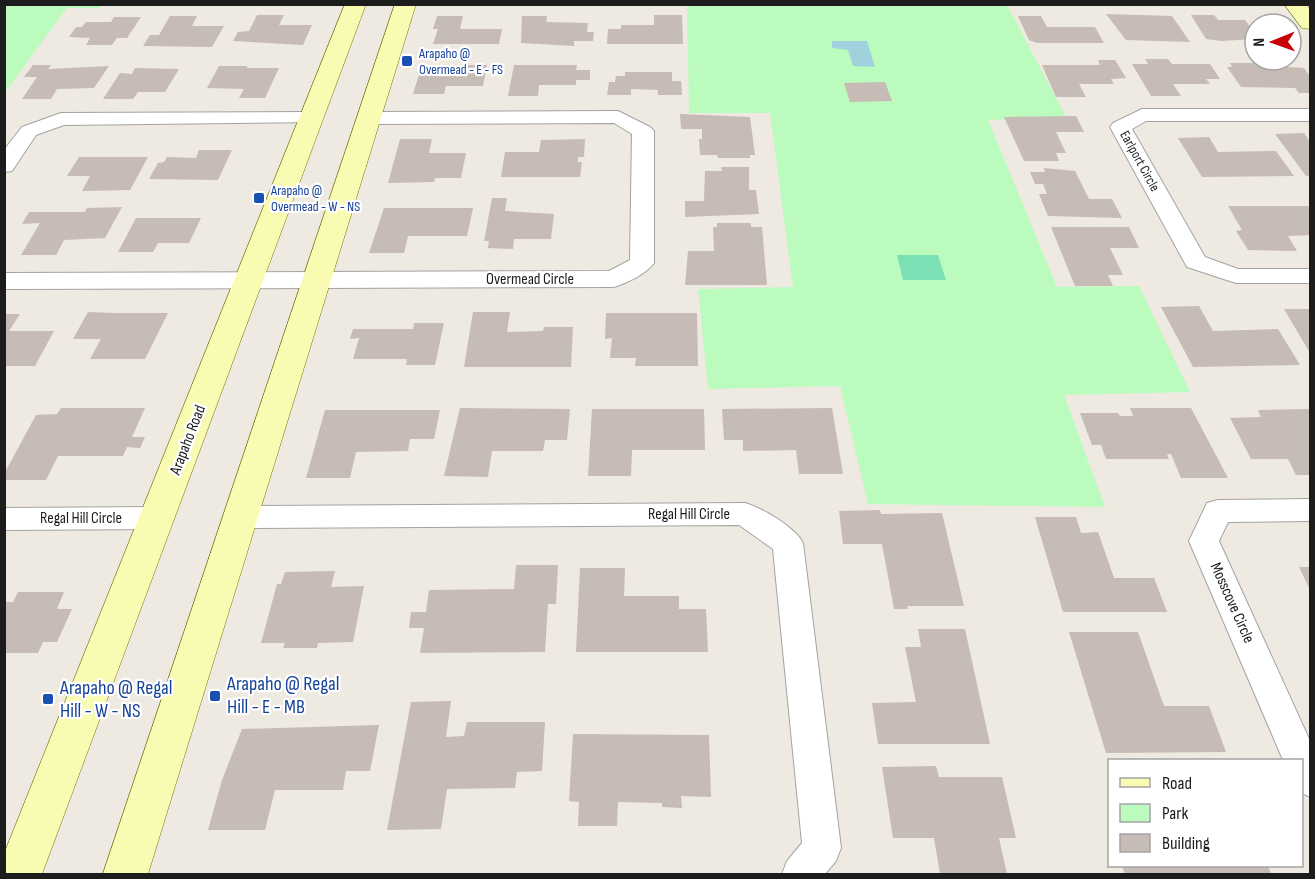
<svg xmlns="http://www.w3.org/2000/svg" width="1315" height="879" font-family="'Sofia Sans Condensed',sans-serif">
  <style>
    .park { fill: #bcfbbe }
    .pitch { fill: #7ce0b5 }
    .water { fill: #a0d2dd }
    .building { fill: #c6bbb5 }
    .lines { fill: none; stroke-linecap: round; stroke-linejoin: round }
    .street-casing { stroke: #a3a3a3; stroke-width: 2 }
    .secondary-casing { stroke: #6d7402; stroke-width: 1 }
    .street { fill: #fff; fill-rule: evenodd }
    .secondary { fill: #fafbb2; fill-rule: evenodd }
    .transit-dot { fill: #1a4fb4; stroke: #fff; stroke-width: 2 }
    .labels { text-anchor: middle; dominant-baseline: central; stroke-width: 4.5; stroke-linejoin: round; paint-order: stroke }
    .far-transit-label { font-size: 14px; fill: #164399; stroke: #fff; text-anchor: start }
    .far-street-label { font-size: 14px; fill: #1c1c1c; stroke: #fff }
    .street-label { font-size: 16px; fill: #1c1c1c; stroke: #fff }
    .near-transit-label { font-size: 20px; fill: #164399; stroke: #fff; text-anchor: start }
  </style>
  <rect width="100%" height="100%" fill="#eee9e1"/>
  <g class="park">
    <path d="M5,4h96v1l-2,3h-32l-62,84z"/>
    <path d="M687,5h320l59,112 -78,3 69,167 82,-1 51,106 -126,3 41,112 -237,-3 -28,-118 -132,3 -10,-100 95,-2 -23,-174h-81z"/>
  </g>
  <path class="pitch" d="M897,255h41l8,25h-43z"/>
  <path class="water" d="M832,41h35l8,26 -22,-1 -5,-16 -16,-2z"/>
  <g class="building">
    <path d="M1106,14l66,2 18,26 -64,-2z"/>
    <path d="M257,15h27l-5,10h33l-9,20 -70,-4 5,-9 11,-1z"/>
    <path d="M654,15h28l1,29h-76l1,-15h13v-4h33z"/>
    <path d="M1191,15h23l4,5h27l10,13v6l-34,2 -15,-2z"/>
    <path d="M170,16h27l-5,10h32l-12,21 -69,-1 7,-11h9z"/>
    <path d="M437,16h26l-3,13h42l-3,15h-66l5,-15h-5z"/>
    <path d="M522,16h25l-1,6 42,1 -1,9h7l-1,9h-19v5l-53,-3z"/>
    <path d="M1018,16h23l6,11h48l9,16h-67l-8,-3z"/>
    <path d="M114,17h27l-14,21h-10l-5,7h-26l4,-7 -21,-1 7,-10h6l4,-5h25z"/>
    <path d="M1145,59h23l4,5h38l10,15h-14l4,5h-37l8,12h-30l-19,-32h16z"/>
    <path d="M1098,60h17l11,18 -15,1 3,5h-35l7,13h-30l-14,-32h58z"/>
    <path d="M1230,63h33l3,5h7l-1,-2 32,2 6,8v17h-11l-4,-5 -54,-1 -14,-20h5z"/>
    <path d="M33,65h18l-3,4 61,-3 -15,22 -37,1 -6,10h-29l15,-22h-13z"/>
    <path d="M422,65h65l-4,21h-37l-2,8h-31z"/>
    <path d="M514,65h63l-1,5h14v10h-14v5h-37l-1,11h-30z"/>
    <path d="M219,66h29l-2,2h33l-14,30h-26l5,-9 -37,-1z"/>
    <path d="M135,68l44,1 -14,23h-27l-5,7h-30l17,-26 12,1z"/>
    <path d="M625,72h47v9h9l1,14h-24v-5l-27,-1v6h-24l2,-13h6l1,-6h9z"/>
    <path d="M885,82l7,19 -42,1 -6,-19z"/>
    <path d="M680,114l70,3 5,38h-5v3h-32l-1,-3h-17l-1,-16h3v-10h-21z"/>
    <path d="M1076,116l8,16h-28l10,21h-10l3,8h-35l-20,-44z"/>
    <path d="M1304,133l6,9v34h-4l-31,-42z"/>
    <path d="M1209,137l9,15 58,-1 18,25 -92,1 -24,-39z"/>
    <path d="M400,139h32l-3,14h37l-5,25h-26l-1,4 -46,1z"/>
    <path d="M585,139l-1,18h-6v5h4l-2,15h-79l4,-25h34l2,-12z"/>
    <path d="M199,150h33l-14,30 -69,-1 9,-16 6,-1 3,-5 29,1z"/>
    <path d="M79,157h69l-18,33 -48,1 8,-15h-23z"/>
    <path d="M721,167h28v23h7l3,24 -74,3v-16h19l1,-30h17z"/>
    <path d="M1044,168l31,3 14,28h23l10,19 -74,-2 -9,-22h8l-4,-10h-8l-5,-12h15z"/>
    <path d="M492,198h15l-2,13 49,3 -3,25h-37l-1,10 -25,-1 1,-7h-5z"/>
    <path d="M1228,206h80l2,4v25l-22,1 9,15 -49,-1 -12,-19 6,-1z"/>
    <path d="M122,207l-17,31 -41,2 -8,15h-35l19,-32 -18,1 7,-12h56l2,-4z"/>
    <path d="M384,208h89l-6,28h-59l-4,17h-35z"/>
    <path d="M136,218h65l-12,25h-31l-5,9h-35z"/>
    <path d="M717,223h34v4h11l5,58h-82l3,-34h26l-1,-24h4z"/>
    <path d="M1051,227h78l10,21h-29l13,27h-15l5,11h-38z"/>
    <path d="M1199,306l14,25 65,-2 22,36 -107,2 -32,-60z"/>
    <path d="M1284,309h26v44z"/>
    <path d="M88,312l26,1h54l-23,46h-55l11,-20h-28z"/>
    <path d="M473,312h37l-3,20 36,-1 1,-4h29l-2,40h-107z"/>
    <path d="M606,313h91l1,53h-63l1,-8h-26l2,-20 -7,1z"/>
    <path d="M4,314h16l-11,17h45l-19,35h-31z"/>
    <path d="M414,323h30l-9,42h-29l1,-6h-54l6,-21 -9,1 3,-10h60z"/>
    <path d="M61,408h84l-13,29h13l-5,11 -13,-1 -4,9h-65l-12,24h-42v-6l32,-59 21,-1z"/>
    <path d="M460,408l110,1 -3,31h-22l-2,11h-51l-4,26 -44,-1z"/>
    <path d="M832,408l11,66h-44l-3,-24 -53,1v-11h-19l-2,-31z"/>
    <path d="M1130,408h61l37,70h-47l-10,-24h-4l2,5h-63l-5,-14h-9l-12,-32h38l2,3h13z"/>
    <path d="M592,409h112l1,41h-73l-1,26h-43z"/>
    <path d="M1309,409l1,66h-14l-8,-16h-37l-21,-41 31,-1 -3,-7z"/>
    <path d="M325,410h115l-6,29h-24l-2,12 -52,1 -6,26h-44z"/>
    <path d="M880,510l1,4 61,-1 22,93h-57l1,3h-14l-12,-65h-39l-4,-33z"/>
    <path d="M1035,517h41l5,16 17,-1 16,46h40l13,34h-104z"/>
    <path d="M516,565h42l-2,39h-8l-3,48 -125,1 4,-25h-15l2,-16h15l3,-22 85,-1z"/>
    <path d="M1299,567h11v23z"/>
    <path d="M580,568h45l-1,28h55v13h27l2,43h-132z"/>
    <path d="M335,571l-4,16 33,-1 -11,56 -35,1 -1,5h-34l2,-5h-24l16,-59h4l4,-12z"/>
    <path d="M18,592h46l-7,17h15l-15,33h-14l-5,11h-34v-51h9z"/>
    <path d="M918,629h47l25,115h-112l-6,-41 44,-1 -11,-55h16z"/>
    <path d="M1069,632h69l26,74h45l17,46 -120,1z"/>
    <path d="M451,701l-5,36 18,-1 3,-14h78l-3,49 -25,1 -2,16 -68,1 -6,40 -54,1 24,-128z"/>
    <path d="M379,725l-9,46h-24l-3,19h-68l-10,40h-57l14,-50 20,-51z"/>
    <path d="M573,734l136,1 2,62 -30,-1 1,12 -20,-1v-4l-44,-1 -1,24h-39l1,-24 -10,-1z"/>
    <path d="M936,766l3,11h63l14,61h-17l8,36h-67l-6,-36h-41l-11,-71z"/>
    <path d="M1122,866h146l3,8h-146z"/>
  </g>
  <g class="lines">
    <g class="street-casing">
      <g id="street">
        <path d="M1142,109h168v12h-164l-14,8 73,128 33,12h72v14h-74l-49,-16 -77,-140 3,-4z"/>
        <path d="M618,111l32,16 4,4v132c-8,11 -27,20 -40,24l-610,2v-16l605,-2 21,-11 2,-126 -18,-11 -244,1 -7,-2 -3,-4 3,-4 7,-2z"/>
        <path d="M312,112l7,2 3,4 -3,4 -255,3 -28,10 -24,36 -8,1v-22l18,-23 39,-14z"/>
        <path d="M1310,499v22l-82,1 -9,19 91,200v56l-8,-4v-33h-19l-94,-219 18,-38 11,-3z"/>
        <path d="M745,503c17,5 50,24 58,40l38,305 -5,13 -11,13h-43l5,-13 15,-18 -29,-294 -34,-24 -499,3 -11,-3 -4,-8 4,-8 11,-3z"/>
        <path d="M158,507l11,3 4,8 -4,8 -11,3 -154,1v-22z"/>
      </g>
    </g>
    <g class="secondary-casing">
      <g id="secondary">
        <path d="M345,4h21l-324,870h-38v-20z"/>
        <path d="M395,4h21l-268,870h-45z"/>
        <path d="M1284,4h22l4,6v19l-8,-1z"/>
      </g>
    </g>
    <use href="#street" class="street"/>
    <use href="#secondary" class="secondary"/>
  </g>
  <g class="transit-dot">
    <rect x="401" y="55" width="12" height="12" rx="3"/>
    <rect x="253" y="192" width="12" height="12" rx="3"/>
    <rect x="209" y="690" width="12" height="12" rx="3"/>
    <rect x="42" y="693" width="12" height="12" rx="3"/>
  </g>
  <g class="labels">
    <g class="far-transit-label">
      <text x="419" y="53">Arapaho @<tspan x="419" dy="16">Overmead - E - FS</tspan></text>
      <text x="271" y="190">Arapaho @<tspan x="271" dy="16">Overmead - W - NS</tspan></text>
    </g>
    <g class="far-street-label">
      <text transform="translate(1140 161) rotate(61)">Earlport Circle</text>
    </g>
    <g class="street-label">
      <text x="530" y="279">Overmead Circle</text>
      <text transform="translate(188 440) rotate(-69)">Arapaho Road</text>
      <text x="689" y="514">Regal Hill Circle</text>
      <text x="81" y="518">Regal Hill Circle</text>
      <text transform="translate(1232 603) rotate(66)">Mosscove Circle</text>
    </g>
    <g class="near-transit-label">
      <text x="227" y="684">Arapaho @ Regal<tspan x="227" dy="23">Hill - E - MB</tspan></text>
      <text x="60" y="688">Arapaho @ Regal<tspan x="60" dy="23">Hill - W - NS</tspan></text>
    </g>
  </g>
  <rect width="1315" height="879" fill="none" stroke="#1c1c1c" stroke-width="12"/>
  <rect x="1108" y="759" width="195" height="108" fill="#ffffff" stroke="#a4a4a4" stroke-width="1.5"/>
  <rect x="1120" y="778" width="30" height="9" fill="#fafbb2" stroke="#a4a4a4" stroke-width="1.5"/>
  <text x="1162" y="789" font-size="18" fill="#1c1c1c">Road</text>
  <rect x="1120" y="804" width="30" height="18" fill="#bcfbbe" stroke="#a4a4a4" stroke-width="1.5"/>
  <text x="1162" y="819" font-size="18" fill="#1c1c1c">Park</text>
  <rect x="1120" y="834" width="30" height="18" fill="#c6bbb5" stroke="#a4a4a4" stroke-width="1.5"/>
  <text x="1162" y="849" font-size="18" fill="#1c1c1c">Building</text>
  <g transform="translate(1273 42) rotate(269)"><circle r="28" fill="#ffffff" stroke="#a4a4a4" stroke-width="1.5"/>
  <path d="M0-4.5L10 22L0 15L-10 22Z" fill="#c80008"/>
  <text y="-9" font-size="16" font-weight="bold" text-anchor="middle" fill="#1c1c1c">N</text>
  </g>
</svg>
